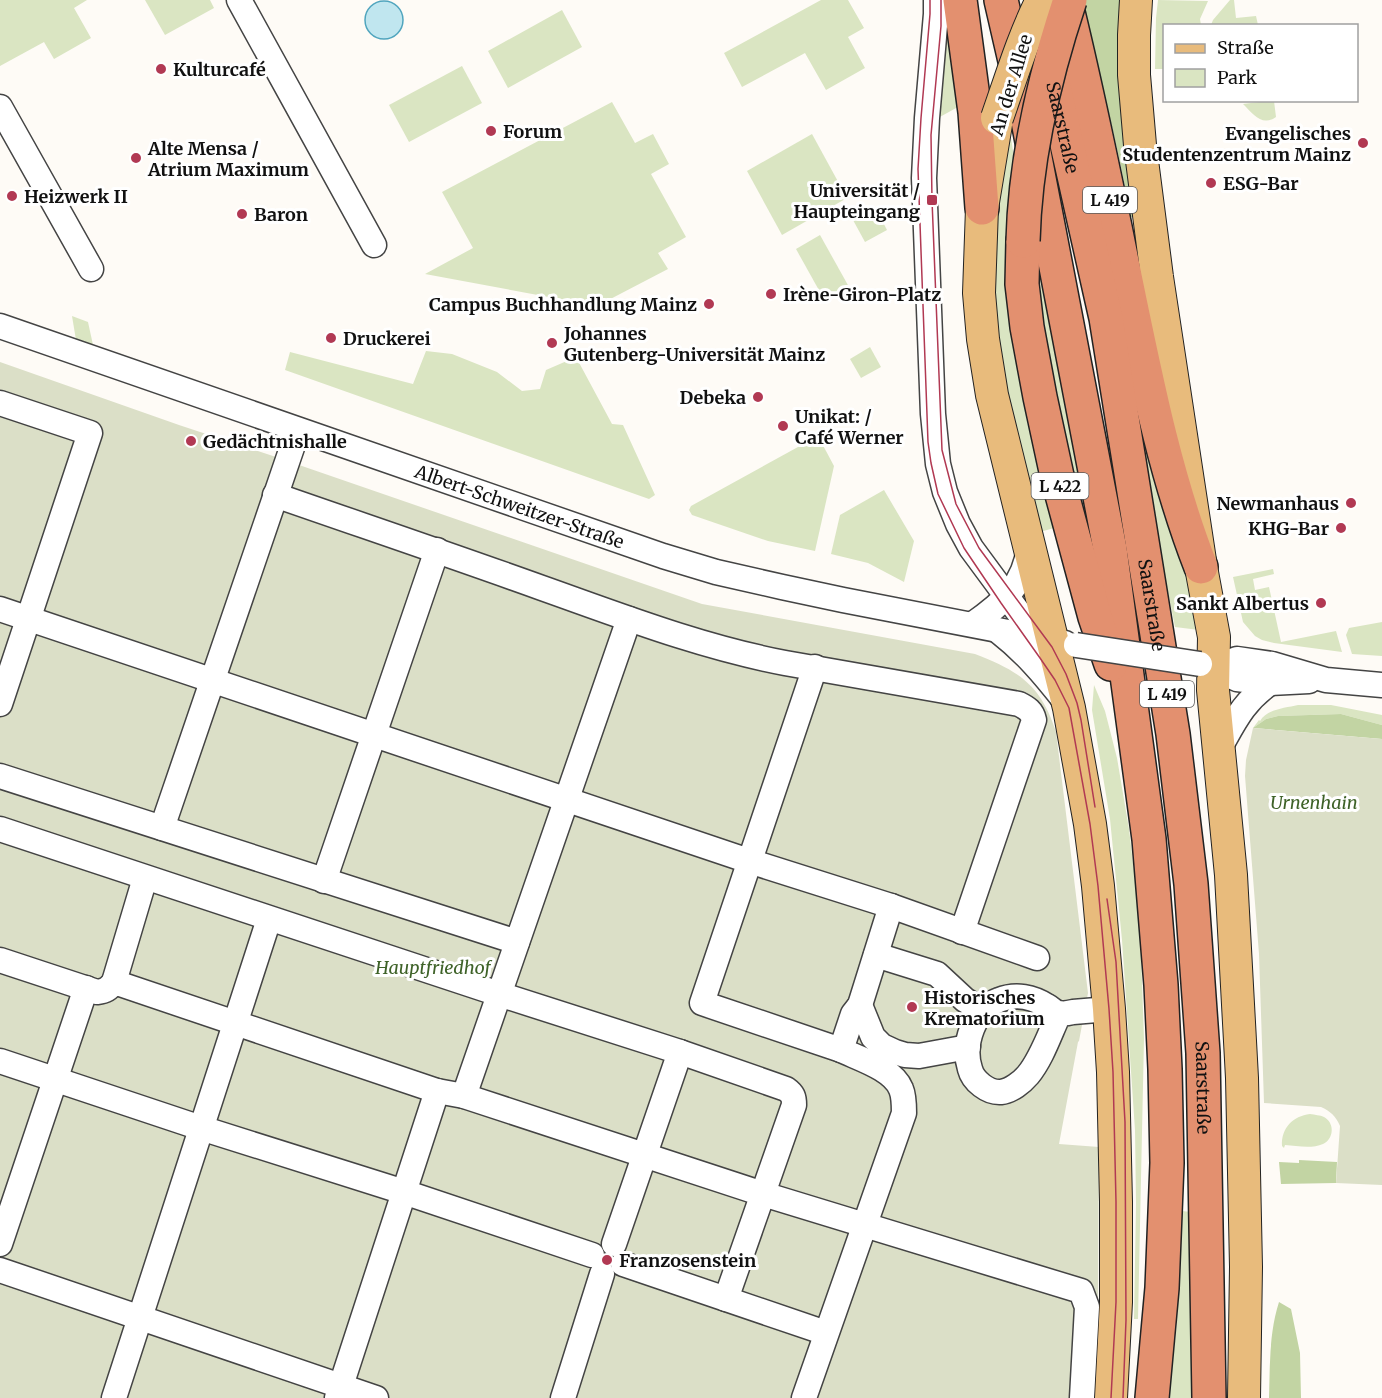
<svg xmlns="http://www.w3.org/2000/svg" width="1382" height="1398" font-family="Merriweather,serif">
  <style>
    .green { fill: #dae5c2 }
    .forest { fill: #c2d4a3 }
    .cemetery { fill: #dbdfc7 }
    .water { fill: #c0e6ef; stroke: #50a5be; stroke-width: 1.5 }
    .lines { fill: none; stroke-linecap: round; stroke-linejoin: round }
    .minor-casing { stroke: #444; stroke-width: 27 }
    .major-casing { stroke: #222; stroke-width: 34 }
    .highway-casing { stroke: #222; stroke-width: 36 }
    .minor { stroke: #fff; stroke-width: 24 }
    .major { stroke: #e8bb7c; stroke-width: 32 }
    .highway { stroke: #e3906f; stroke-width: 33 }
    .tram { stroke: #b13953; stroke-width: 1.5 }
    .minor-bridge-casing { stroke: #444; stroke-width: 27; stroke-linecap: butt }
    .major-bridge-casing { stroke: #222; stroke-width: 34; stroke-linecap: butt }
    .highway-bridge-casing { stroke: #222; stroke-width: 36; stroke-linecap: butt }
    .minor-bridge { stroke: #fff; stroke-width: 24 }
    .major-bridge { stroke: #e8bb7c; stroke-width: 32 }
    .highway-bridge { stroke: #e3906f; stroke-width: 33 }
    .poi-dot { fill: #b13953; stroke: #fff; stroke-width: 2 }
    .labels { text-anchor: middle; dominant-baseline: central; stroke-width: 6; stroke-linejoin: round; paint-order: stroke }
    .shield { fill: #fff; stroke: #585858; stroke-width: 1.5 }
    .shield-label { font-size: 16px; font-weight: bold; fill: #111 }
    .poi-label { font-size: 18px; font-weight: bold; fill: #111; stroke: #fff; text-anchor: start }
    .street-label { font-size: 18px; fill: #111; stroke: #fff }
    .park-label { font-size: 18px; font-style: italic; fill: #3e6228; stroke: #fff }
  </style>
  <rect width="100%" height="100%" fill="#fefbf6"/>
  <g class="green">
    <path d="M0,0h87l-13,8 17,30 -37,21 -10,-17 -44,24z"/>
    <path d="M145,0h65l4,8 -49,27z"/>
    <path d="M821,0h27l16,28 -16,9 17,31 -39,22 -21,-37 -63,34 -18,-34z"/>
    <path d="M948,0l19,102 -29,16z"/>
    <path d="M1158,0l50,1 -8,18 1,6 -37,1v43h-9l1,-51z"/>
    <path d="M1230,0h4l2,18 20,-2 2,9h-47l2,-5z"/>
    <path d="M562,10l20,37 -74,41 -20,-37z"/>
    <path d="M462,66l20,37 -73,39 -20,-37z"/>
    <path d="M1267,101h7l2,16c-14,10 -23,-3 -33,-13z"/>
    <path d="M612,102l23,41 18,-9 16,30 -18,10 35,63 -28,16 10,16 -71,37 -172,-32 48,-26 -31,-56z"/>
    <path d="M812,134l35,64 -65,37 -35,-64z"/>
    <path d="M1008,138h3l3,19 -3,37 1,138 15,89 27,107 -14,4 -36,-153 -9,-75 1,-88z"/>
    <path d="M875,207l12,23 -22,12 -12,-22z"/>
    <path d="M820,235l29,52 -24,14 -29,-52z"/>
    <path d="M1043,274l45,258 -35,-136 -12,-97 -1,-24z"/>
    <path d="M72,316l16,6 5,23 -17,-5z"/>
    <path d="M870,347l11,20 -20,11 -11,-19z"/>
    <path d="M426,351l26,3 45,18 25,19 18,-2 6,-19 30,-13 36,67 11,1 32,70 -6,4 -364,-129 5,-18 123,32z"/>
    <path d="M1146,416l53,214 -24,-3 -14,-70 -21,-131z"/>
    <path d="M818,436l16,30 -19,85 -47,-10 -76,-26 -3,-5 2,-4z"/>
    <path d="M884,490l30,51 -10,41 -36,-19 -37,-9 9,-39z"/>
    <path d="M1273,569l1,5 -21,5 2,11 14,-3 12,55 55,-11 6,21 -68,-9 -12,-3 -7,-4 -12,-14 -10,-45z"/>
    <path d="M1382,622v34l-30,-2 -6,-19 3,-7z"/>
    <path d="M1094,685l11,26 12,47 12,71 11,94 4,116 -6,280h-4l2,-115 -1,-74 -13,-190 -12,-121 -18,-109z"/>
    <path d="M1298,705h33l51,10v10l-41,-11 -63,2 -12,3 -13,9 6,-8 1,1c7,-12 25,-13 38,-16z"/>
    <path d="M1310,1114c5,1 10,1 14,3 11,6 10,22 -1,27 -11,5 -26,2 -38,1l-1,3 -2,-2c-1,-18 11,-30 28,-32z"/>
    <path d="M1182,1211l9,1 5,186h-27l8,-75z"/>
  </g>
  <g class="forest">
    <path d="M1078,0h48l12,215 -7,2c-14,-74 -31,-146 -53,-217z"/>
    <path d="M1341,714l41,11v14l-129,-11 13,-9 12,-3z"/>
    <path d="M1299,1160l38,2 -1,21 -55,1 -2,-22 20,1z"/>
    <path d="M1279,1302l12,7 9,44 1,45h-32c1,-32 0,-65 10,-96z"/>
  </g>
  <g class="cemetery">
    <path d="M0,362l179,63 94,31 429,148 273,50c44,17 66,31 81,78l32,261 -9,48 -1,1 -19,102 40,3 -1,148 -2,103h-1096z"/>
    <path d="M1253,728l129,11v446l-46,-2 4,-57c-4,-10 -10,-15 -19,-19l-57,-4 -5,-149 -14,-178 1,-16z"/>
  </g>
  <circle class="water" cx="384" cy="20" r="19"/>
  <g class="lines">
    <g class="minor-casing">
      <g id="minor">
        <path d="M239,0l135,245"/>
        <path d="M936,0v14l-9,104 -3,60 9,236 5,50 7,28 13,32 13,24 48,65 19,31"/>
        <path d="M0,107l91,162"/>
        <path id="s1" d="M0,326l663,230 53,16 66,15 61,13 222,43"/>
        <path d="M0,403l90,30 -90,271"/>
        <path d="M275,495c89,31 178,61 267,93 79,28 159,59 243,75l234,41c8,4 13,7 15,16l-72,212"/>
        <path d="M0,609l749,252 142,45 146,52"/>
        <path d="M973,624c29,-20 52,-40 56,-77"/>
        <path d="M997,630c27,21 46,43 67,70"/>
        <path d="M1206,666l7,2 24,11 33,4 39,-2"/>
        <path d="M815,667l-113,336 139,47 12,-36 7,-9 31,-99"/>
        <path d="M1213,668l24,-9 35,5 54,16 56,5"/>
        <path d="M1219,749c16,-28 24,-47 51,-66"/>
        <path d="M0,776l517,166"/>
        <path d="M162,828l136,-398"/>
        <path d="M0,829l499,165 181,58 106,37c7,5 8,8 8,16l-68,194"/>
        <path d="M324,881l113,-331"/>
        <path d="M876,955l61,19 28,26 17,10"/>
        <path d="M0,960l97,32c8,-1 12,-3 17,-10l323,109 27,5 299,98 318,97 6,16 -5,91"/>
        <path d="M114,982l31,-104"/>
        <path d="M860,1005l13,32 9,9 13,6 10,3 14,1 49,-9"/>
        <path d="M1059,1014c-9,19 -17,44 -31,61 -6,7 -17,16 -27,17 -13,1 -28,-11 -31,-23 -8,-25 4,-60 29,-69 17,-7 34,-3 48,6 4,2 8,7 12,7 4,1 10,0 14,-1 12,-1 24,-2 36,-3"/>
        <path d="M0,1061l201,67 203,64 188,63"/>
        <path d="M464,1096l165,-477"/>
        <path d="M0,1244l86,-256"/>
        <path d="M614,1244l66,-192"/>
        <path d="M623,1264l203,69"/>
        <path d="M0,1270l376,128"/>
        <path d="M114,1398l155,-479"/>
        <path d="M337,1398l100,-307"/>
        <path d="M563,1398l39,-124"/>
        <path d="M804,1398l100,-285c0,-8 0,-17 -3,-24 -8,-20 -41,-30 -60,-39"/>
      </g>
    </g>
    <g class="major-casing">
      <g id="major">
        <path d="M1136,0l-2,35v40l6,70 17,132 44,290 13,70 -1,53 18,185 11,203 4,189 -2,131"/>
        <path d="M997,118l-15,90 -3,85 4,46 9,56 77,313 21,116 8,62 11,123 4,63 3,130v100l-5,96"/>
      </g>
    </g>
    <g class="highway-casing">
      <g id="highway">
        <path d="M960,0l15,112 7,96"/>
        <path d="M1001,0l23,100 86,449 39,290 12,146 4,84 2,94 -5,125 -10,110"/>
        <path d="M1065,0c23,93 42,187 61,281 20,96 39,194 75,286"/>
        <path id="s2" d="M1048,60l58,258 67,416 18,150 12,169 6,345"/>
        <path d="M1023,241l-1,43 5,43 13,70 17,79 38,141 16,47"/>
      </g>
    </g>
    <use href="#minor" class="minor"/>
    <use href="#major" class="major"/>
    <use href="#highway" class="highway"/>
    <g class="tram">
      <path d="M930,0v14l-9,104 -3,51 10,273 3,21 7,31 26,54 37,55 39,55 15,22 14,28 21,116 8,62 11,123 4,63 3,130v100l-5,96"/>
      <path d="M941,0v26l-10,109 1,65 10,250 14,54 23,44 73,99 14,27 11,29 4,17 14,87"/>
      <path d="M1107,899l9,63 9,160 1,198 -3,78"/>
    </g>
    <g class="minor-bridge-casing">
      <path id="minor-bridge" d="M1076,645l124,19"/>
    </g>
    <g class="major-bridge-casing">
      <path id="major-bridge" d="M997,118c14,-40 26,-80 45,-118"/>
    </g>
    <g class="highway-bridge-casing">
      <path id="highway-bridge" d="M1023,241c2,-82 21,-163 47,-241"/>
    </g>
    <use href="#minor-bridge" class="minor-bridge"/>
    <use href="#major-bridge" class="major-bridge"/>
    <use href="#highway-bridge" class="highway-bridge"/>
  </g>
  <g class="poi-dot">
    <circle cx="161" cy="69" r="6"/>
    <circle cx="491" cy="131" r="6"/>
    <circle cx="1363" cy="143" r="6"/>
    <circle cx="136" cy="158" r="6"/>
    <circle cx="1211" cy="183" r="6"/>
    <circle cx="12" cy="196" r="6"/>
    <rect x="926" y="194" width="12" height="12" rx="3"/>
    <circle cx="242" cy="214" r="6"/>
    <circle cx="771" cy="294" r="6"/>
    <circle cx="709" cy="304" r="6"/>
    <circle cx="331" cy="338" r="6"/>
    <circle cx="552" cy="343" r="6"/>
    <circle cx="758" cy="397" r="6"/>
    <circle cx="783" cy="426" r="6"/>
    <circle cx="191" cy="441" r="6"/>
    <circle cx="1351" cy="503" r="6"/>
    <circle cx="1341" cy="528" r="6"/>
    <circle cx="1321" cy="603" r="6"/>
    <circle cx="912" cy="1007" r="6"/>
    <circle cx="607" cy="1260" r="6"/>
  </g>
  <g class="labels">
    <g class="shield">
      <rect x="1083" y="187" width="54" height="26" rx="4.5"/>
      <rect x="1031.5" y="473" width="57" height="26" rx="4.5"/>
      <rect x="1140" y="681" width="54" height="26" rx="4.5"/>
    </g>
    <g class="shield-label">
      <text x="1110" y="200">L 419</text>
      <text x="1060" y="486">L 422</text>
      <text x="1167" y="694">L 419</text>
    </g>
    <g class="poi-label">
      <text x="173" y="69">Kulturcafé</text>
      <text x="503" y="131">Forum</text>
      <text x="1351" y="133" text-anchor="end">Evangelisches<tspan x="1351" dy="21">Studentenzentrum Mainz</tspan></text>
      <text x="148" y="148">Alte Mensa /<tspan x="148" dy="21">Atrium Maximum</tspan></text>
      <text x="1223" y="183">ESG-Bar</text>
      <text x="920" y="190" text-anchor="end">Universität /<tspan x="920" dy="21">Haupteingang</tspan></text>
      <text x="24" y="196">Heizwerk II</text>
      <text x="254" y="214">Baron</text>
      <text x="783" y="294">Irène-Giron-Platz</text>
      <text x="697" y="304" text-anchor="end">Campus Buchhandlung Mainz</text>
      <text x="564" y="333">Johannes<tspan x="564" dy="21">Gutenberg-Universität Mainz</tspan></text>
      <text x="343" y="338">Druckerei</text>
      <text x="746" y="397" text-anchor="end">Debeka</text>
      <text x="795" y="416">Unikat: /<tspan x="795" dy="21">Café Werner</tspan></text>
      <text x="203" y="441">Gedächtnishalle</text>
      <text x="1339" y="503" text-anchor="end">Newmanhaus</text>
      <text x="1329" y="528" text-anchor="end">KHG-Bar</text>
      <text x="1309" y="603" text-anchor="end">Sankt Albertus</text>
      <text x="924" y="997">Historisches<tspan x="924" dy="21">Krematorium</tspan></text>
      <text x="619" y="1260">Franzosenstein</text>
    </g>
    <g class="street-label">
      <text transform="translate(1011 85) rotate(-73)">An der Allee</text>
      <text stroke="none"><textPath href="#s2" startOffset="69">Saarstraße</textPath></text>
      <text stroke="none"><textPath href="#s1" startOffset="550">Albert-Schweitzer-Straße</textPath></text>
      <text stroke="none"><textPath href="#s2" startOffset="555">Saarstraße</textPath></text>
      <text stroke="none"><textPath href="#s2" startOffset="1041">Saarstraße</textPath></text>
    </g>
    <g class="park-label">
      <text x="1314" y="802">Urnenhain</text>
      <text x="433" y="967">Hauptfriedhof</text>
    </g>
  </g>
  <rect x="1163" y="24" width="195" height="78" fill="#ffffff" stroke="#a0a0a0" stroke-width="1.5"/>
  <rect x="1175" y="44" width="30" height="9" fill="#e8bb7c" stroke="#a0a0a0" stroke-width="1.5"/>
  <text x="1217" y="54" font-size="18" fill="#111111">Straße</text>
  <rect x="1175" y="69" width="30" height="18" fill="#dae5c2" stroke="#a0a0a0" stroke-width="1.5"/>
  <text x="1217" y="84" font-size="18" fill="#111111">Park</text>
</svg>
